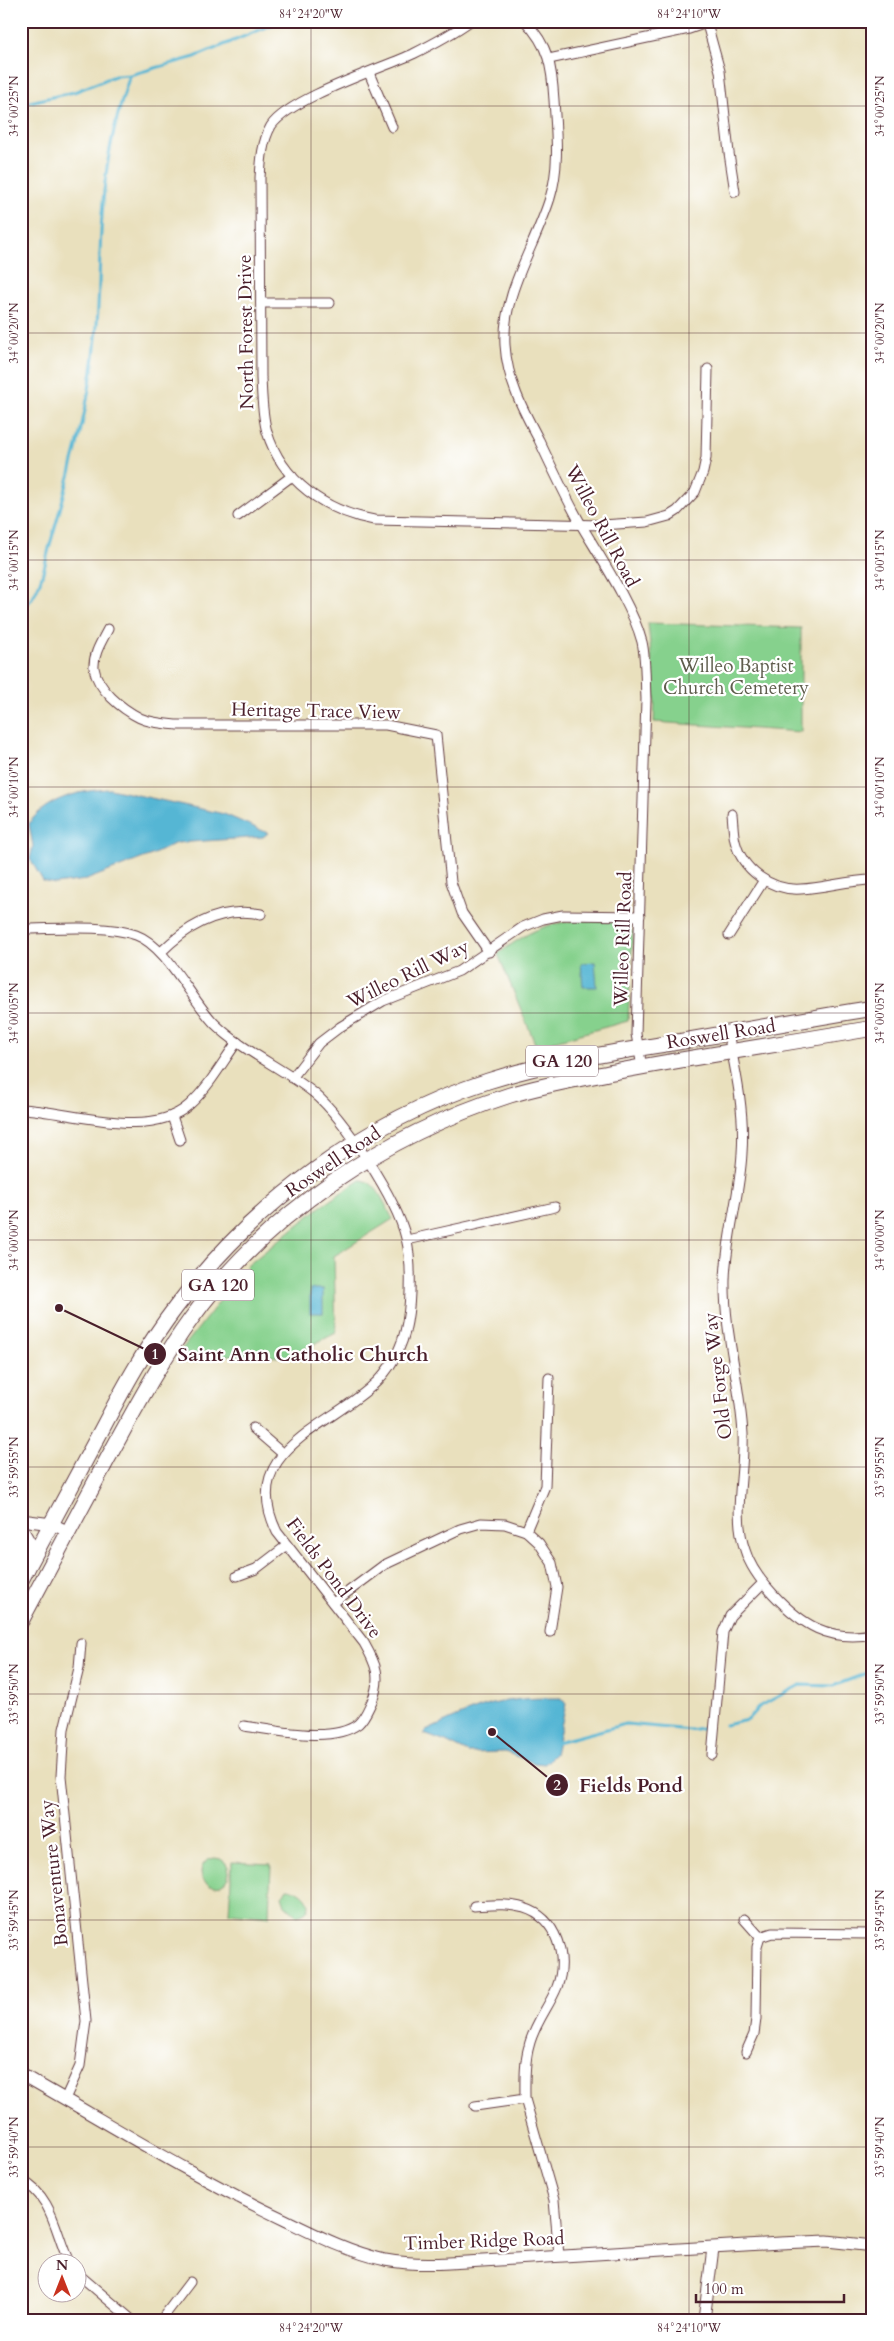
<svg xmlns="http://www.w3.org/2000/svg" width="894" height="2341" font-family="Cardo,serif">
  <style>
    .green { fill: #86d18d; stroke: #68785c }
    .water { fill: #55b6d4; stroke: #506a80 }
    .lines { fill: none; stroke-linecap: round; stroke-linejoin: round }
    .stream { stroke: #55b6d4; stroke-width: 3 }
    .minor-casing { stroke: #623c41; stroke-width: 11 }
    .tertiary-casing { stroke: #623c41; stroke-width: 13 }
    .primary-casing { stroke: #623c41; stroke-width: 17 }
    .trunk-casing { stroke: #623c41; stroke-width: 17 }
    .minor { stroke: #fff; stroke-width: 9 }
    .tertiary { stroke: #fff; stroke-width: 11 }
    .primary { stroke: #fff; stroke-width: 15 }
    .trunk { stroke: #fff; stroke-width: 15 }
    .ticks { fill: none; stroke: #4a1f2b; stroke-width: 1; stroke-opacity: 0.45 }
    .labels { text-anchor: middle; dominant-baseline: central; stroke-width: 4.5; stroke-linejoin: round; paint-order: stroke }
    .shield { fill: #fff; stroke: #80626b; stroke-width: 1 }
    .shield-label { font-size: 18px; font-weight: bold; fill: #4a1f2b }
    .street-label { font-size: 19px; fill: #4a1f2b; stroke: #fff }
    .park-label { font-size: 19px; fill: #5f5d4d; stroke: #fff }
    .leader { fill: none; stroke: #4a1f2b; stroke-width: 2 }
    .callout-dot { fill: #4a1f2b; stroke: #fff; stroke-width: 2 }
    .mark-label { font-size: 15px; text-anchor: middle; font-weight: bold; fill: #fff }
    .callout-label { font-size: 20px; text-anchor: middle; font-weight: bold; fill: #4a1f2b; stroke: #fff; stroke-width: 4.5; stroke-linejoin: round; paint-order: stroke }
    .neatline { fill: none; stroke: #4a1f2b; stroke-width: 2 }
    .ticks-label { font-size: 12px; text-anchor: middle; fill: #4a1f2b }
  </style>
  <rect width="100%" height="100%" fill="#fff"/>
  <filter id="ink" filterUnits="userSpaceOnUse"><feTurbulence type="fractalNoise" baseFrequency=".02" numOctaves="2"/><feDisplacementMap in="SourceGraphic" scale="10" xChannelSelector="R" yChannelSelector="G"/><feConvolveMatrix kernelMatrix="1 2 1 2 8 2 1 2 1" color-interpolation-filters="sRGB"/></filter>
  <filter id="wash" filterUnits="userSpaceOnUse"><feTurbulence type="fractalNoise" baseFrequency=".0096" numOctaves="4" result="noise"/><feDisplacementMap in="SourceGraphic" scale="20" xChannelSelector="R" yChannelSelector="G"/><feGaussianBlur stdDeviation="1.12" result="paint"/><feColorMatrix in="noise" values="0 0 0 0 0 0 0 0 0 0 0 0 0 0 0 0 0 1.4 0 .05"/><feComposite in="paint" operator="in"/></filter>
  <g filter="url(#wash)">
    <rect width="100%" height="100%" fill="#e9e0bd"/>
    <g class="green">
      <path d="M648,623l153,5v104l-147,-10 1,-27z"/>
      <path d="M583,920l40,2 6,1 4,10 -5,88 -92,25 -38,-92c31,-23 46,-31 85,-34z"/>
      <path d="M360,1180c17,0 25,26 33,39l-59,37 2,77 -48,24 -110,-3 70,-89 72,-58z"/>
      <circle cx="215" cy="1872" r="14"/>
      <path d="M232,1862l39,2 -2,53 -40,-4z"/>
      <path d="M287,1888c18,1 34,23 9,27l-11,-10 -3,-9z"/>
    </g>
    <g class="water">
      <path d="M110,789l114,25 44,19 -5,4 -87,6 -22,11 -68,26 -31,4 -12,-3 -13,-22 3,-13 -4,-22c16,-26 53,-34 81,-35z"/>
      <path d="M595,962l2,25h-14l-2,-24z"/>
      <rect x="310" y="1289" width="13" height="24"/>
      <path d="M561,1698l5,6 -11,50 -10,10 -11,-1 -29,-11 -37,1 -22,-11 -22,-8 2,-3c28,-13 58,-28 88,-31 15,-2 31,-2 47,-2z"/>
    </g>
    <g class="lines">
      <g class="stream">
        <path d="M21,104l53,-12 41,-16 15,-1 65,-18 86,-36"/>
        <path d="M21,609c20,-12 24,-48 30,-68 19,-66 39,-135 45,-204 5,-54 2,-108 10,-162 4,-35 13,-67 24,-100"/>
        <path d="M725,1725l22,-5 13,-14 40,-21 33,1 40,-15"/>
        <path d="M557,1742l69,-18 64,6 17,-3"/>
      </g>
    </g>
  </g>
  <g filter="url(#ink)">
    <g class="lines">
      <g class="minor-casing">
        <g id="minor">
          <path d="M470,21c-18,13 -37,23 -57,33 -33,15 -123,44 -142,72 -9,16 -10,35 -11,52l1,200c1,18 1,36 6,54 15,49 58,79 107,88l228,5 45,-3 22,-6 8,-5 18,-19 8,-20 3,-14 2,-89"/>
          <path d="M525,21c24,25 27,46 29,79 2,33 6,66 -4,98 -15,49 -48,94 -45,147 2,35 18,65 34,95 14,30 28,60 44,88 19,32 50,79 59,114 4,18 3,38 4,57l-10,335 6,33"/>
          <path d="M707,24l13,47 9,82 6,39"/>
          <path d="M549,59l140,-30 23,-8"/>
          <path d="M369,73l23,54"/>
          <path d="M261,303h69"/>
          <path d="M238,516l54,-40"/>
          <path d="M108,629c-6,12 -15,25 -14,39 3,21 28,41 46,50 11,5 25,6 37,7h209l50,10 15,147 11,31 27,39"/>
          <path d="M732,814c1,9 1,19 3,27 7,29 36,50 66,48 24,-1 47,-9 72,-9"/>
          <path d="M21,929c35,0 83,-5 115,6 31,11 55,65 79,89 29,28 68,44 99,69 30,25 83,107 92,145 6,22 5,62 1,84 -4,25 -17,49 -36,65 -47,42 -133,65 -94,145l87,111c12,21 18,34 8,58 -4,8 -7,17 -14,23 -26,20 -83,6 -114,2"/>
          <path d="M729,935l35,-55"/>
          <path d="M161,952c27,-27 60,-46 100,-38"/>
          <path d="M728,1033c8,39 17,80 14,120 -2,42 -16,84 -17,127 -1,52 15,102 18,154 2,38 -11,79 2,116 5,17 16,31 28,44 29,31 56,48 100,40"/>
          <path d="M292,1078l27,-35 21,-16 43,-26 76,-30 64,-44 20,-8 20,-4 77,1"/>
          <path d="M21,1109c49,2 128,32 168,-4 20,-18 33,-42 48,-63"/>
          <path d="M172,1116l8,24"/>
          <path d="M407,1240l148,-33"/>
          <path d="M253,1428l29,25"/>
          <path d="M526,1531l19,-45 4,-108"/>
          <path d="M237,1576l19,-7 30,-23"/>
          <path d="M333,1603l51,-38 76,-36 21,-6 24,1 21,7 13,12 13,20 5,24 -7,45"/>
          <path d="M712,1755l11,-123 7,-16 33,-33"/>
          <path d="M474,1906c17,-1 33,-3 50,2 33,10 44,49 33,79 -8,20 -23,37 -28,59 -5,17 -4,36 -4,53l29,101 5,56"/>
          <path d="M744,1919l16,18"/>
          <path d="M746,2052l8,-18 2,-15 1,-72 3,-10 12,-4 101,1"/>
          <path d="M65,2099l15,-33 6,-45 -25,-245 3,-47 15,-61 2,-25"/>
          <path d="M475,2106l50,-7"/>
          <path d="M21,2180c33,17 34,54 49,84"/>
          <path d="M78,2274l54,46"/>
          <path d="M161,2320l29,-38"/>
        </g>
      </g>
      <g class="tertiary-casing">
        <g id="tertiary">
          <path d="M21,1520l31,4 17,8"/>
          <path d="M21,2074c87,49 171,102 262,145 33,16 66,33 102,41 21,4 43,4 64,3l331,-20 47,-2 46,5"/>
          <path d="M704,2320l9,-72"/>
        </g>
      </g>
      <g class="primary-casing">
        <path id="primary" d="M21,1531l7,12 -1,26"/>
      </g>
      <g class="trunk-casing">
        <g id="trunk">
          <path d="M21,1580c27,-50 54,-101 81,-151 22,-42 45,-84 74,-122 78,-104 189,-186 312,-226 60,-19 122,-28 184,-38 67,-12 134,-24 201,-35"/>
          <path d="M21,1621c29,-54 58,-109 87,-163 26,-47 51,-95 83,-139 77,-107 194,-184 319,-224 36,-11 73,-17 109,-24 84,-16 169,-28 254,-43"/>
        </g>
      </g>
      <use href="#minor" class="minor"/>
      <use href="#tertiary" class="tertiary"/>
      <use href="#primary" class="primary"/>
      <use href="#trunk" class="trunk"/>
    </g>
  </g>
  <path class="ticks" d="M311,21v2299M689,21v2299M21,106h852M21,333h852M21,560h852M21,787h852M21,1013h852M21,1240h852M21,1467h852M21,1694h852M21,1920h852M21,2147h852"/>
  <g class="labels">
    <g class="shield">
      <rect x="526" y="1045.5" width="72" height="31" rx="4"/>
      <rect x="182" y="1269.5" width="72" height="31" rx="4"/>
    </g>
    <g class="shield-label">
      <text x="562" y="1061">GA 120</text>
      <text x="218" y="1285">GA 120</text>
    </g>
    <g class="street-label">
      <text transform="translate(246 332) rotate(-91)">North Forest Drive</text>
      <text transform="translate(602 526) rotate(62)">Willeo Rill Road</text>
      <text transform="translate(316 711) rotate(1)">Heritage Trace View</text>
      <text transform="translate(623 939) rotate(-88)">Willeo Rill Road</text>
      <text transform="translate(408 974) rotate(-26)">Willeo Rill Way</text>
      <text transform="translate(721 1034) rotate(-9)">Roswell Road</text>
      <text transform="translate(333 1162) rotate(-34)">Roswell Road</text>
      <text transform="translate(718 1376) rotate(-97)">Old Forge Way</text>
      <text transform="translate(334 1578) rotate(53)">Fields Pond Drive</text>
      <text transform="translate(54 1873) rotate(-96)">Bonaventure Way</text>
      <text transform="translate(484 2241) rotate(-2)">Timber Ridge Road</text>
    </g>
    <g class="park-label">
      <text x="736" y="666">Willeo Baptist<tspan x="736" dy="22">Church Cemetery</tspan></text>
    </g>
  </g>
  <path class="leader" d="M59 1308L155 1354M492 1732L557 1785"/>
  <g class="callout-dot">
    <circle cx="59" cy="1308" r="5"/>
    <circle cx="492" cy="1732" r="5"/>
    <circle cx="155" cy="1354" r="12"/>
    <circle cx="557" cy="1785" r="12"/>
  </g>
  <g class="mark-label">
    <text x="155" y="1359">1</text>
    <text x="557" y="1790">2</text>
  </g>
  <g class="callout-label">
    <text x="303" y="1361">Saint Ann Catholic Church</text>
    <text x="631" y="1792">Fields Pond</text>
  </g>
  <rect width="894" height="2341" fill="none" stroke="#fff" stroke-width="55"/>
  <g transform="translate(62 2278)"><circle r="24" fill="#ffffff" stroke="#b7a5aa"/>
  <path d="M0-4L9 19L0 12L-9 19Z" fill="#c8321e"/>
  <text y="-8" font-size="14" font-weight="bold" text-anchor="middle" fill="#4a1f2b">N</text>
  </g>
  <path d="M696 2294v8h148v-8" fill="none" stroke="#4a1f2b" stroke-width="2.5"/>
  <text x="704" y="2294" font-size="15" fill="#4a1f2b" stroke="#ffffff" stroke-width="4" paint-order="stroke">100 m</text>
  <rect x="28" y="28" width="838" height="2286" class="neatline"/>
  <g class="ticks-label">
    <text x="311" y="18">84°24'20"W</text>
    <text x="689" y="18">84°24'10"W</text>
    <text transform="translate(14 106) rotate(-90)" y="4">34°00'25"N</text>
    <text transform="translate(880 106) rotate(-90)" y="4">34°00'25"N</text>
    <text transform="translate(14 333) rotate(-90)" y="4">34°00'20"N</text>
    <text transform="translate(880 333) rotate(-90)" y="4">34°00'20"N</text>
    <text transform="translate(14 560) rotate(-90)" y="4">34°00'15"N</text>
    <text transform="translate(880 560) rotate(-90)" y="4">34°00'15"N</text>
    <text transform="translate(14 787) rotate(-90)" y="4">34°00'10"N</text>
    <text transform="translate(880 787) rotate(-90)" y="4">34°00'10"N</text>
    <text transform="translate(14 1013) rotate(-90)" y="4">34°00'05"N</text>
    <text transform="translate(880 1013) rotate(-90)" y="4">34°00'05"N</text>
    <text transform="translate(14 1240) rotate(-90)" y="4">34°00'00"N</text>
    <text transform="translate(880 1240) rotate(-90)" y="4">34°00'00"N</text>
    <text transform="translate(14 1467) rotate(-90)" y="4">33°59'55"N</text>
    <text transform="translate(880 1467) rotate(-90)" y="4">33°59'55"N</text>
    <text transform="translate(14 1694) rotate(-90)" y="4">33°59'50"N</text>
    <text transform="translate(880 1694) rotate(-90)" y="4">33°59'50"N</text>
    <text transform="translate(14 1920) rotate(-90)" y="4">33°59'45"N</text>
    <text transform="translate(880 1920) rotate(-90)" y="4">33°59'45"N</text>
    <text transform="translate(14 2147) rotate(-90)" y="4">33°59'40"N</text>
    <text transform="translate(880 2147) rotate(-90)" y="4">33°59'40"N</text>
    <text x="311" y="2332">84°24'20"W</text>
    <text x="689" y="2332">84°24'10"W</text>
  </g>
</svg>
